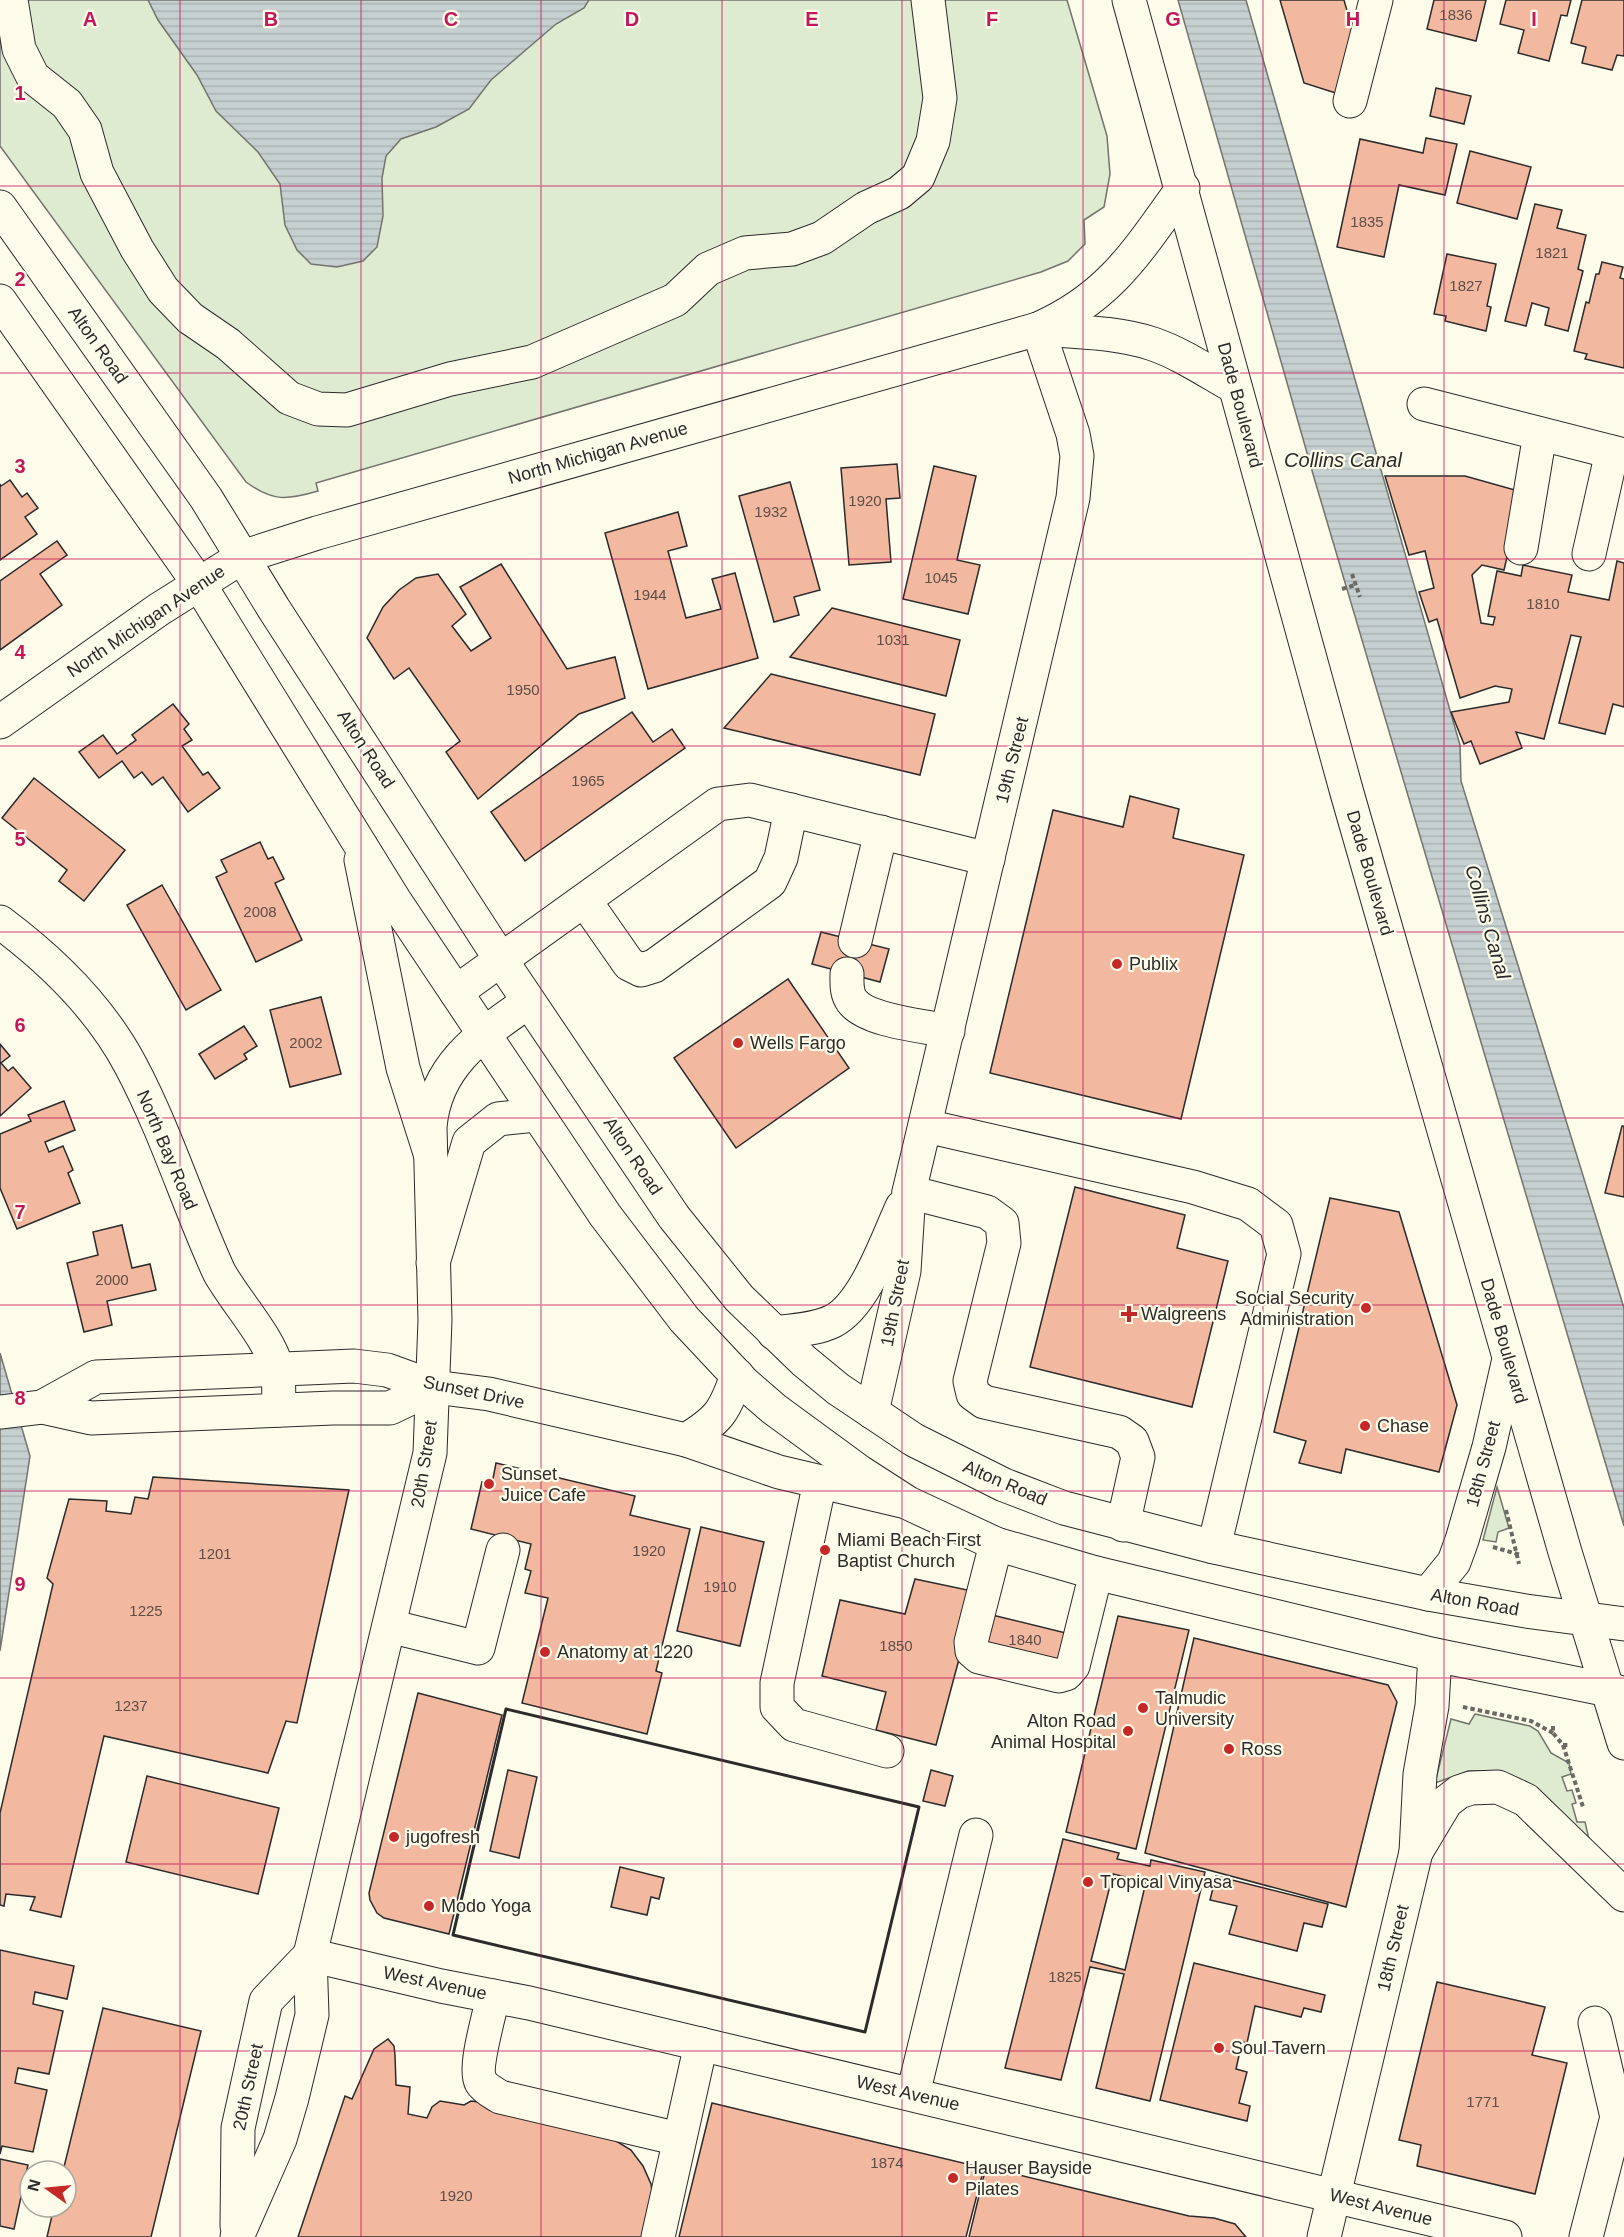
<svg xmlns="http://www.w3.org/2000/svg" width="1624" height="2237" font-family="Helvetica,sans-serif">
  <style>
    .grass { fill: #deebd1; stroke: #74746e; stroke-width: 1.5 }
    .water { fill: url(#water-rules); stroke: #74746e; stroke-width: 1.5 }
    .building { fill: #f2b8a0; stroke: #2b2b2b; stroke-width: 1.5; fill-rule: evenodd }
    .lines { fill: none; stroke-linecap: round; stroke-linejoin: round }
    .minor-casing { stroke: #2b2b2b; stroke-width: 35 }
    .major-casing { stroke: #2b2b2b; stroke-width: 35 }
    .highway-casing { stroke: #2b2b2b; stroke-width: 35 }
    .path { stroke: #6a6964; stroke-width: 4; stroke-dasharray: 4.5 3; stroke-linecap: butt }
    .minor { stroke: #fdfbea; stroke-width: 33 }
    .major { stroke: #fdfbea; stroke-width: 33 }
    .highway { stroke: #fdfbea; stroke-width: 33 }
    .wall { stroke: #2b2b2b; stroke-width: 3 }
    .grid { fill: none; stroke: #c2185b; stroke-width: 1.5; stroke-opacity: 0.55 }
    .poi-dot { fill: #c62828; stroke: #fdfbea; stroke-width: 2 }
    .labels { text-anchor: middle; dominant-baseline: central; stroke-width: 4.5; stroke-linejoin: round; paint-order: stroke }
    .number-label { font-size: 15px; fill: #5d4e48 }
    .street-label { font-size: 18px; fill: #2b2b2b; stroke: #fdfbea }
    .poi-label { font-size: 18px; fill: #2b2b2b; stroke: #fdfbea; text-anchor: start }
    .water-label { font-size: 20px; font-style: italic; fill: #2b2b2b; stroke: #fdfbea }
    .grid-label { font-size: 20px; text-anchor: middle; font-weight: bold; fill: #c2185b; stroke: #fdfbea; stroke-width: 4.5; stroke-linejoin: round; paint-order: stroke }
  </style>
  <defs>
    <pattern id="water-rules" width="6" height="5" patternUnits="userSpaceOnUse" patternTransform="scale(1.5)"><rect width="6" height="5" fill="#c7d0d0"/><path d="M0 2.5h6" fill="none" stroke="#abb3b3"/></pattern>
  </defs>
  <rect width="100%" height="100%" fill="#fdfbea"/>
  <g class="grass">
    <path d="M0,0h1067l40,136 3,38 -6,33 -20,13 1,24 -17,17 -27,11 -725,211 2,8c-31,9 -45,11 -72,-9l-246,-336z"/>
    <path d="M1497,1487l12,41 -11,4 -2,10 -13,-2z"/>
    <path d="M1475,1714l55,12 8,5 13,22 18,10 2,11 -9,3 5,14 5,-1 4,13 -4,1 5,18h8l7,30 -103,-81h-21l-33,12 16,-64 18,5z"/>
  </g>
  <g class="water">
    <path d="M148,0h441l-5,8 -28,16 -65,56 -22,29 -33,18 -35,12 -15,17 -4,22 1,38 -6,31 -14,14 -26,6 -26,-3 -14,-14 -12,-25 -5,-41 -22,-32 -42,-41 -19,-36 -39,-55z"/>
    <path d="M1178,0h68l214,745 1,36 163,527v218l-309,-1045z"/>
    <path d="M0,1353l30,103 -30,195z"/>
  </g>
  <g class="building">
    <path d="M1280,0h64l11,39 -13,56 -38,-12z"/>
    <path d="M1434,0h52l-10,41 -49,-12z"/>
    <path d="M1506,0h65l-4,16 -6,-1 -12,46 -31,-8 6,-23 -24,-6z"/>
    <path d="M1582,0h42v56l-7,-1 -5,15 -30,-7 4,-16 -15,-4z"/>
    <path d="M1436,88l35,8 -7,28 -34,-8z"/>
    <path d="M1426,138l31,6 -12,51 -46,-10 -15,72 -47,-10 23,-108 63,14z"/>
    <path d="M1470,151l61,16 -14,52 -60,-16z"/>
    <path d="M1535,204l27,6 -5,18 29,7 -8,34 5,2 -15,60 -23,-6 4,-17 -17,-5 -6,23 -21,-5z"/>
    <path d="M1447,254l49,10 -9,42 4,1 -5,24 -41,-10 1,-5 -12,-2z"/>
    <path d="M1602,262l21,5 -3,11 4,1v89l-39,-9 2,-5 -13,-3 12,-49 3,1 7,-29h3z"/>
    <path d="M897,464l3,34 -14,1 5,63 -42,3 -8,-97z"/>
    <path d="M934,466l42,10 -19,84 23,5 -12,49 -65,-15z"/>
    <path d="M1385,476h80l57,16 -18,78 -22,-5 -10,10 9,48 12,2 2,-8 -7,-1 9,-45 24,5 2,-11 49,10 -4,17 41,8 8,-39 7,2v144l-11,-3 -8,30 -46,-11 22,-86 -10,-2 -27,104 -28,-7 6,16 -42,16 -9,-23 -7,3 -13,-32 58,-10 3,-13 -17,-3 -35,12 -23,-79 -8,3 -10,-30 15,-4 -9,-37 -16,4z"/>
    <path d="M10,480l12,17 5,-4 11,15 -13,9 12,17 -37,26v-76l1,2z"/>
    <path d="M790,482l30,108 -26,7 5,18 -25,7 -35,-126z"/>
    <path d="M678,512l9,34 -19,5 18,67 35,-9 -9,-30 23,-6 23,85 -110,31 -43,-156z"/>
    <path d="M57,541l10,14 -27,19 22,31 -62,45v-69z"/>
    <path d="M501,564l66,105 48,-12 10,41 -46,16 -101,85 -32,-47 14,-11 -51,-73 -15,11 -27,-41 16,-31 16,-17 17,-12 22,-4 28,40 -14,12 19,25 20,-13 -31,-51z"/>
    <path d="M832,608l128,32 -14,56 -156,-39z"/>
    <path d="M771,674l164,40 -15,61 -196,-47z"/>
    <path d="M173,704l16,20 -5,5 8,11 -10,6 21,29 5,-3 12,16 -32,24 -25,-35 -11,8 -10,-13 -8,6 -12,-17 -23,17 -20,-26 24,-17 14,19 19,-14 -4,-5z"/>
    <path d="M632,712l21,30 19,-13 13,19 -160,113 -34,-49z"/>
    <path d="M34,778l91,72 -41,51 -25,-20 8,-11 -65,-52z"/>
    <path d="M1130,796l49,13 -6,29 71,17 -63,264 -191,-46 63,-263 70,17z"/>
    <path d="M260,842l8,17 5,-2 11,22 -9,4 27,57 -46,22 -40,-85 11,-5 -6,-12z"/>
    <path d="M162,885l59,105 -35,20 -59,-105z"/>
    <path d="M821,932l68,17 -9,33 -68,-18z"/>
    <path d="M788,979l61,89 -113,80 -62,-90z"/>
    <path d="M321,997l20,77 -51,13 -20,-77z"/>
    <path d="M244,1026l13,20 -13,8 3,5 -32,20 -16,-25z"/>
    <path d="M0,1044l10,12 -9,7 7,8 5,-4 18,21 -31,28z"/>
    <path d="M64,1101l11,29 -30,12 4,10 14,-6 10,24 -5,3 12,30 -63,26 -17,-41v-54l31,-13 -3,-6z"/>
    <path d="M1622,1126h2v71l-19,-4z"/>
    <path d="M1075,1187l110,28 -8,33 51,13 -36,146 -162,-40z"/>
    <path d="M1330,1198l69,14 58,193 -18,67 -93,-23 -5,24 -42,-10 7,-22 -32,-9z"/>
    <path d="M122,1225l10,43 18,-4 6,26 -49,11 5,24 -28,7 -17,-69 31,-8 -5,-23z"/>
    <path d="M496,1463l139,33 -5,19 60,14 -34,142 6,2 -15,61 -125,-31 26,-105 -23,-5 6,-22 -6,-2 6,-25 -60,-15 11,-47 10,2z"/>
    <path d="M153,1477l196,13 -52,233 -11,-2 -18,52 -164,-37 -43,181 -31,-7 5,-13 -29,-3 -2,12 -4,-1v-92l53,-229 -6,-6 22,-79 38,2 -1,10 25,3 4,-17 13,2z"/>
    <path d="M701,1527l63,15 -24,104 -63,-15z"/>
    <path d="M915,1579l62,13 -41,153 -60,-15 10,-38 -64,-16 18,-76 65,14z"/>
    <path d="M988,1614l82,20 -8,30 -82,-20z"/>
    <path d="M1118,1616l71,14 -53,219 -70,-17z"/>
    <path d="M1194,1638l194,47 9,17 -51,205 -201,-54z"/>
    <path d="M418,1693l84,22 -53,219 -65,-16 -7,-5 -7,-13 -1,-7z"/>
    <path d="M508,1770l29,7 -18,81 -29,-7z"/>
    <path d="M931,1770l22,6 -8,30 -22,-5z"/>
    <path d="M147,1776l132,32 -21,86 -132,-32z"/>
    <path d="M1063,1839l56,14 -2,6 33,7 1,-6 54,12 -55,229 -54,-13 28,-114 -34,-7 -29,113 -56,-12zM1113,1874l33,8 -21,88 -34,-9z"/>
    <path d="M620,1867l44,11 -5,21 -8,-2 -4,18 -36,-8z"/>
    <path d="M1216,1876l112,28 -6,23 -18,-4 -7,28 -68,-17 8,-28 -27,-6z"/>
    <path d="M0,1950l74,16 -7,33 -32,-7 -2,12 30,7 -14,63 -31,-6 -3,15 32,7 -14,62 -31,-6 -2,8z"/>
    <path d="M1194,1963l131,32 -4,17 -17,-4 -3,9 -46,-11 -8,37 -5,-1 -6,27 11,3 -8,31 11,3 -3,15 -87,-21z"/>
    <path d="M1437,1982l108,25 -13,48 35,8 -32,131 -118,-28 4,-21 -22,-5z"/>
    <path d="M103,2008l98,23 -50,206h-104l7,-30h12v-36h-3z"/>
    <path d="M388,2039l6,7 1,9 1,30 14,2 -2,27 19,4 5,-11 8,-6 24,4 7,-4 8,1 129,34 23,14 12,16 8,18 4,26 -7,27h-350l47,-141 7,3 22,-50z"/>
    <path d="M712,2103l272,65 -18,69h-287z"/>
    <path d="M0,2159l28,6 -14,64 -14,-3z"/>
    <path d="M986,2167l203,49 25,2 21,6 11,13h-277z"/>
  </g>
  <g class="lines">
    <g class="minor-casing">
      <g id="minor">
        <path d="M11,0l8,49 14,28 34,27 18,26 12,43 40,76 26,41 27,28 38,26 61,54 29,11 29,1 103,-31 82,-17 143,-62 33,-31 37,-16 47,-4 30,-11 44,-30 33,-15 19,-16 15,-36 7,-43 -12,-98"/>
        <path d="M1350,101l26,-101"/>
        <path d="M1424,404l200,51"/>
        <path d="M1521,548l19,-114"/>
        <path d="M1589,554l23,-102"/>
        <path d="M0,722l158,-112 84,-53 75,-24 721,-204c73,-32 100,-79 145,-141"/>
        <path d="M585,901l44,63 12,6 13,-4 116,-84 11,-24 10,-48"/>
        <path d="M0,922c51,38 101,87 131,144 35,66 57,138 88,206 16,29 50,65 58,96 3,12 1,29 2,42"/>
        <path d="M855,941l26,-109"/>
        <path d="M847,974c0,9 -1,19 5,27 14,20 72,25 96,30"/>
        <path d="M456,992l262,-188 32,-4 238,59"/>
        <path d="M926,1126l267,61 55,17 28,21 8,29 -70,293"/>
        <path d="M909,1192l78,20 15,11 2,20 -34,138 3,13 11,8 135,30 13,9 6,16 -15,68"/>
        <path d="M774,1333c19,-3 41,-3 59,-12 32,-16 54,-82 69,-114"/>
        <path d="M42,1407l49,11 242,-10h57l44,-21"/>
        <path d="M0,1412l42,-5 54,-30 258,-11 33,4 47,17 55,7 197,46 93,32 123,29"/>
        <path d="M872,1412l32,-141 5,-79 164,-694 4,-42 -4,-22 -35,-105"/>
        <path d="M820,1482l-43,201v24l17,18 93,26"/>
        <path d="M996,1544l-25,98 1,9 7,6 80,19 7,-2 7,-8 23,-93"/>
        <path d="M1428,1594l26,-32 8,-22 27,-93 20,-88"/>
        <path d="M389,1626l89,22 25,-98"/>
        <path d="M310,1955l131,31 88,17 976,234"/>
        <path d="M493,1996c-3,18 -20,72 -12,86 4,7 13,11 19,15l179,42"/>
        <path d="M913,2094l63,-259"/>
        <path d="M237,2226l1,-98 28,-127 44,-46"/>
        <path d="M237,2237l43,-98 12,-41 20,-83 -2,-60 120,-502 5,-133 -5,-193c5,-62 51,-92 98,-125"/>
        <path d="M658,2237l43,-193"/>
        <path d="M1324,2237l92,-385 4,-78 12,-68 3,-51"/>
        <path d="M1586,2237l31,-120 -22,-94"/>
      </g>
    </g>
    <g class="major-casing">
      <g id="major">
        <path d="M1129,0l218,793 218,759 59,191"/>
        <path d="M1038,329c38,3 79,3 115,15 29,10 55,28 82,43"/>
        <path d="M1416,1852l30,-50 13,-10 12,-4 27,-1 28,13 98,95"/>
      </g>
    </g>
    <g class="highway-casing">
      <g id="highway">
        <path d="M0,207l206,291 68,111 227,351 173,257 65,81 65,63 34,28 76,51 90,45 60,23 150,39 214,47 98,17 98,13"/>
        <path d="M0,301l199,283 196,317 210,314 79,104 60,64 30,26 86,63 48,31 88,41 100,29 339,82 189,38"/>
        <path d="M361,860l42,208 27,85"/>
        <path d="M433,1263l36,-121 29,-23 37,-4"/>
        <path d="M686,1440c33,-20 39,-29 51,-65"/>
      </g>
    </g>
    <g class="path">
      <path d="M1352,574l8,23"/>
      <path d="M1342,589l13,-4"/>
      <path d="M1506,1510l13,54"/>
      <path d="M1493,1547l28,8"/>
      <path d="M1463,1707l68,14 22,12"/>
      <path d="M1553,1726v7l10,12h6"/>
      <path d="M1563,1745l20,62"/>
    </g>
    <use href="#minor" class="minor"/>
    <use href="#major" class="major"/>
    <use href="#highway" class="highway"/>
    <path class="wall" d="M506,1709l413,98 -54,225 -412,-97z"/>
  </g>
  <path class="grid" d="M180,0v2237M361,0v2237M541,0v2237M722,0v2237M902,0v2237M1083,0v2237M1263,0v2237M1444,0v2237M0,186h1624M0,373h1624M0,559h1624M0,746h1624M0,932h1624M0,1118h1624M0,1305h1624M0,1491h1624M0,1678h1624M0,1864h1624M0,2051h1624"/>
  <g class="poi-dot">
    <circle cx="1117" cy="964" r="6"/>
    <circle cx="738" cy="1043" r="6"/>
    <circle cx="1366" cy="1308" r="6"/>
    <path d="M1126 1305h6v6h6v6h-6v6h-6v-6h-6v-6h6z"/>
    <circle cx="1365" cy="1426" r="6"/>
    <circle cx="489" cy="1484" r="6"/>
    <circle cx="825" cy="1550" r="6"/>
    <circle cx="545" cy="1652" r="6"/>
    <circle cx="1143" cy="1708" r="6"/>
    <circle cx="1128" cy="1731" r="6"/>
    <circle cx="1229" cy="1749" r="6"/>
    <circle cx="394" cy="1837" r="6"/>
    <circle cx="1088" cy="1882" r="6"/>
    <circle cx="429" cy="1906" r="6"/>
    <circle cx="1219" cy="2048" r="6"/>
    <circle cx="953" cy="2178" r="6"/>
  </g>
  <g class="labels">
    <g class="number-label">
      <text x="1456" y="14">1836</text>
      <text x="1367" y="221">1835</text>
      <text x="1552" y="252">1821</text>
      <text x="1466" y="285">1827</text>
      <text x="865" y="500">1920</text>
      <text x="771" y="511">1932</text>
      <text x="941" y="577">1045</text>
      <text x="650" y="594">1944</text>
      <text x="1543" y="603">1810</text>
      <text x="893" y="639">1031</text>
      <text x="523" y="689">1950</text>
      <text x="588" y="780">1965</text>
      <text x="260" y="911">2008</text>
      <text x="306" y="1042">2002</text>
      <text x="112" y="1279">2000</text>
      <text x="649" y="1550">1920</text>
      <text x="215" y="1553">1201</text>
      <text x="720" y="1586">1910</text>
      <text x="146" y="1610">1225</text>
      <text x="1025" y="1639">1840</text>
      <text x="896" y="1645">1850</text>
      <text x="131" y="1705">1237</text>
      <text x="1065" y="1976">1825</text>
      <text x="1483" y="2101">1771</text>
      <text x="887" y="2162">1874</text>
      <text x="456" y="2195">1920</text>
    </g>
    <g class="street-label">
      <text transform="translate(98 345) rotate(55)">Alton Road</text>
      <text transform="translate(1240 405) rotate(75)">Dade Boulevard</text>
      <text transform="translate(598 453) rotate(-16)">North Michigan Avenue</text>
      <text transform="translate(146 621) rotate(-34)">North Michigan Avenue</text>
      <text transform="translate(366 749) rotate(57)">Alton Road</text>
      <text transform="translate(1012 760) rotate(-76)">19th Street</text>
      <text transform="translate(1370 873) rotate(74)">Dade Boulevard</text>
      <text transform="translate(167 1150) rotate(67)">North Bay Road</text>
      <text transform="translate(633 1156) rotate(56)">Alton Road</text>
      <text transform="translate(895 1303) rotate(-79)">19th Street</text>
      <text transform="translate(1504 1341) rotate(74)">Dade Boulevard</text>
      <text transform="translate(474 1392) rotate(12)">Sunset Drive</text>
      <text transform="translate(424 1464) rotate(-81)">20th Street</text>
      <text transform="translate(1483 1464) rotate(-75)">18th Street</text>
      <text transform="translate(1005 1483) rotate(23)">Alton Road</text>
      <text transform="translate(1475 1602) rotate(10)">Alton Road</text>
      <text transform="translate(1393 1948) rotate(-77)">18th Street</text>
      <text transform="translate(435 1983) rotate(12)">West Avenue</text>
      <text transform="translate(248 2087) rotate(-78)">20th Street</text>
      <text transform="translate(908 2093) rotate(13)">West Avenue</text>
      <text transform="translate(1381 2207) rotate(14)">West Avenue</text>
    </g>
    <g class="poi-label">
      <text x="1129" y="964">Publix</text>
      <text x="750" y="1043">Wells Fargo</text>
      <text x="1354" y="1298" text-anchor="end">Social Security<tspan x="1354" dy="21">Administration</tspan></text>
      <text x="1141" y="1314">Walgreens</text>
      <text x="1377" y="1426">Chase</text>
      <text x="501" y="1474">Sunset<tspan x="501" dy="21">Juice Cafe</tspan></text>
      <text x="837" y="1540">Miami Beach First<tspan x="837" dy="21">Baptist Church</tspan></text>
      <text x="557" y="1652">Anatomy at 1220</text>
      <text x="1155" y="1698">Talmudic<tspan x="1155" dy="21">University</tspan></text>
      <text x="1116" y="1721" text-anchor="end">Alton Road<tspan x="1116" dy="21">Animal Hospital</tspan></text>
      <text x="1241" y="1749">Ross</text>
      <text x="406" y="1837">jugofresh</text>
      <text x="1100" y="1882">Tropical Vinyasa</text>
      <text x="441" y="1906">Modo Yoga</text>
      <text x="1231" y="2048">Soul Tavern</text>
      <text x="965" y="2168">Hauser Bayside<tspan x="965" dy="21">Pilates</tspan></text>
    </g>
    <g class="water-label">
      <text x="1343" y="460">Collins Canal</text>
      <text transform="translate(1488 922) rotate(74)">Collins Canal</text>
    </g>
  </g>
  <g class="grid-label">
    <text x="90" y="26">A</text>
    <text x="271" y="26">B</text>
    <text x="451" y="26">C</text>
    <text x="632" y="26">D</text>
    <text x="812" y="26">E</text>
    <text x="992" y="26">F</text>
    <text x="1173" y="26">G</text>
    <text x="1353" y="26">H</text>
    <text x="1534" y="26">I</text>
    <text x="20" y="100">1</text>
    <text x="20" y="286">2</text>
    <text x="20" y="473">3</text>
    <text x="20" y="659">4</text>
    <text x="20" y="846">5</text>
    <text x="20" y="1032">6</text>
    <text x="20" y="1219">7</text>
    <text x="20" y="1405">8</text>
    <text x="20" y="1591">9</text>
  </g>
  <g transform="translate(48 2189) rotate(285)"><circle r="28" fill="#fdfbea" stroke="#a9a89e" stroke-width="1.5"/>
  <path d="M0-4.5L10 22L0 15L-10 22Z" fill="#c62828"/>
  <text y="-9" font-size="16" font-weight="bold" text-anchor="middle" fill="#2b2b2b">N</text>
  </g>
</svg>
